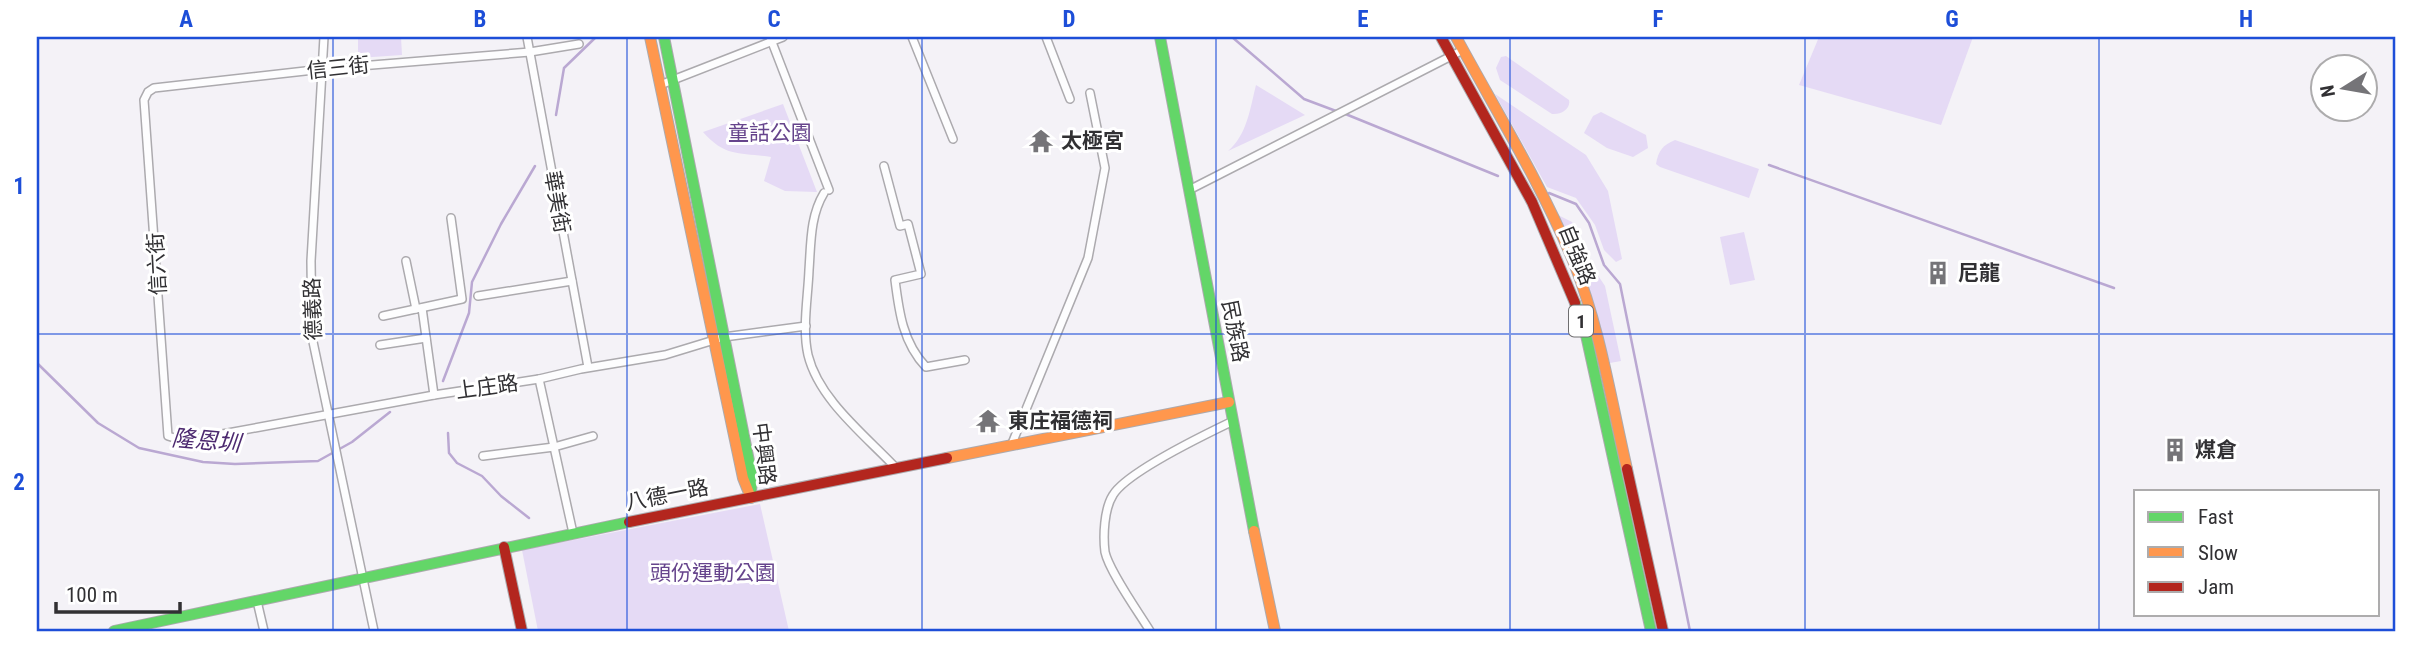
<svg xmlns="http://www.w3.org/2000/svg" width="2432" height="668" font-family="'Roboto Condensed','Noto Sans TC',sans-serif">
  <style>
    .green { fill: #e5daf5 }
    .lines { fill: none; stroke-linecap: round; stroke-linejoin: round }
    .stream { stroke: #baa8d2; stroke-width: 2.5 }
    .street-casing { stroke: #acaaae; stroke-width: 10 }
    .fast-casing { stroke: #acaaae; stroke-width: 12 }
    .slow-casing { stroke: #acaaae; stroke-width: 12 }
    .jam-casing { stroke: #acaaae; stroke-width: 12 }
    .street { stroke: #fdfdfe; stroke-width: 7 }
    .fast { stroke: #63d668; stroke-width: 10 }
    .slow { stroke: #ff974d; stroke-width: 10 }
    .jam { stroke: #b3261e; stroke-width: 10 }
    .grid { fill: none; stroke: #1d4ed8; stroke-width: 2; stroke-opacity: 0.55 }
    .labels { text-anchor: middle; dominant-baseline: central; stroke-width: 6; stroke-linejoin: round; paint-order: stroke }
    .shield { fill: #fff; stroke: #6f6e70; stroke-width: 2 }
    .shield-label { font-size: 19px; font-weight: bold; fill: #313033 }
    .street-label { font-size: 21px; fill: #313033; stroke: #fff }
    .park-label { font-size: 21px; fill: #66448c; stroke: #fff }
    .poi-label { font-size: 21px; font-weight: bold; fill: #313033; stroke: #fff; text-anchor: start }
    .water-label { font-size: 23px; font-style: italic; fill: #4d2a70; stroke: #fff }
    .neatline { fill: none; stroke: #1d4ed8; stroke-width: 2.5 }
    .grid-label { font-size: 23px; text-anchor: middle; font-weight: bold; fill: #1d4ed8 }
  </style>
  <rect width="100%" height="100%" fill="#f4f2f7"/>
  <g class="green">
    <path d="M358,37h43l1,18 -44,3z"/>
    <path d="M1819,37h154l-32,88 -142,-40z"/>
    <path d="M1506,56l63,44c2,9 -8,15 -17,14l-52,-34 -4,-12 5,-11z"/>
    <path d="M1256,85l49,30 -77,36c19,-16 22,-42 28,-66z"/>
    <path d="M1495,94l91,61 22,36 14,68 -6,3 -12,-12 -9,-25 -19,-27 -29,-11z"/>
    <path d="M783,104l34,88 -32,-1 -21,-10 7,-24c-31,-5 -45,1 -68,-25z"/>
    <path d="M1601,112l45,23 2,13 -15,9 -26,-9 -23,-15 9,-17z"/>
    <path d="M1675,140l84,29 -10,29 -89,-31 -4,-3c2,-13 7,-19 19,-24z"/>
    <path d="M1556,214l16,8 10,17 5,20 18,27 16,75 -11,2 -18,-66z"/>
    <path d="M1744,232l11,48 -25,5 -10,-48z"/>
    <path d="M760,504l29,127h-251l-16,-81z"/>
  </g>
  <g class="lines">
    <g class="stream">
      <path d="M1232,37l72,62 32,12"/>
      <path d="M1343,113l155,63"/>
      <path d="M556,115l8,-47 32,-31"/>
      <path d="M1769,165l345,123"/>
      <path d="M1549,193l27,11 13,19 15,42 16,19 70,347"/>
      <path d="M37,363l61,60 41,25 64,14 32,2 83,-3 34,-19 38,-30"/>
      <path d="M443,381l26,-68 3,-31 29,-58 34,-58"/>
      <path d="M448,433l1,20 8,10 25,13 19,20 28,22"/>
    </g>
    <g class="street-casing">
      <g id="street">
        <path d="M324,37l-13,224 1,76 62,294"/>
        <path d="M527,37l61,330"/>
        <path d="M770,37l59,153"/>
        <path d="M912,37l41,102"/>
        <path d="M1046,37l24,62"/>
        <path d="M579,44l-49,8 -207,17 -169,19 -6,4 -4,8 24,336 16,5 250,-46 105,-16 42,-10 84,-14 59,-18 82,-11"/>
        <path d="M660,85l123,-48"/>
        <path d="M884,166l16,60 8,-2 13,50 -26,6c4,32 8,63 31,87l39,-7"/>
        <path d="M1189,190l274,-140"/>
        <path d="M824,193c-14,23 -13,50 -15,77 -1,27 -7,58 -1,85 11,45 58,81 88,113"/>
        <path d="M406,261l10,48"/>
        <path d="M478,296l94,-15"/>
        <path d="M422,308l12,87"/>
        <path d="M383,316l79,-17 -11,-81"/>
        <path d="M380,345l46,-7"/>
        <path d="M539,379l34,154"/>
        <path d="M1011,446l77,-188 17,-90 -15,-75"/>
        <path d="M483,456l71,-9 39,-11"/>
        <path d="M257,601l7,30"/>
        <path d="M1150,631c-11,-18 -41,-60 -45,-79 -2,-16 -1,-43 8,-57 13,-22 93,-61 118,-73"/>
      </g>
    </g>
    <g class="fast-casing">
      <g id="fast">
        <path d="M664,37l88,439 -1,18"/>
        <path d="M1160,37l94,494"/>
        <path d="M1575,303l11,32 65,296"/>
        <path d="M114,631l515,-109"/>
      </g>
    </g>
    <g class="slow-casing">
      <g id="slow">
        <path d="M650,37l93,441 8,20"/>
        <path d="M1456,37c40,74 86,148 118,226 26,65 37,137 53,206"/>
        <path d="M947,458l282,-56"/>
        <path d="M1254,531l21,100"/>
      </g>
    </g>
    <g class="jam-casing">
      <g id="jam">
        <path d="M1441,37l91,165 43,101"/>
        <path d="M1627,469l36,162"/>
        <path d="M629,522l318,-64"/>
        <path d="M504,547l18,84"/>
      </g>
    </g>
    <use href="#street" class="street"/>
    <use href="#fast" class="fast"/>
    <use href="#slow" class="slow"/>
    <use href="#jam" class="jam"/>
  </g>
  <path class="grid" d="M333,37v594M627,37v594M922,37v594M1216,37v594M1510,37v594M1805,37v594M2099,37v594M37,334h2358"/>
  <defs>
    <g id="temple-bare" transform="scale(1.89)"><path d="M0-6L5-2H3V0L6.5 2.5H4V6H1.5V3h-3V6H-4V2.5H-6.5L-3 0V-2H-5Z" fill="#757478" stroke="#fff" stroke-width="2.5" paint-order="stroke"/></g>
    <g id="building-bare" transform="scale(1.89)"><path d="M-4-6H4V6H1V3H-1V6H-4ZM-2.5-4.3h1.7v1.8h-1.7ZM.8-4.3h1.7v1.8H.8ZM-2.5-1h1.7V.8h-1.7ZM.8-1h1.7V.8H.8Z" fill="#757478" stroke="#fff" stroke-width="2.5" paint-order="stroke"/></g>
  </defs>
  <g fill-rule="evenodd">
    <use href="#temple-bare" x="1041" y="141"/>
    <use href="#building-bare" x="1938" y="273"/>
    <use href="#temple-bare" x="988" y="421"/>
    <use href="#building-bare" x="2175" y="450"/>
  </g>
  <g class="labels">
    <rect class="shield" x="1569" y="305.5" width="24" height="31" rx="5"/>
    <g class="shield-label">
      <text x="1581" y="321">1</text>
    </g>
    <g class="street-label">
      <text transform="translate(338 68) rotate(-6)">信三街</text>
      <text transform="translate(557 202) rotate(80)">華美街</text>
      <text transform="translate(1577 255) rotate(68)">自強路</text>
      <text transform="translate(157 264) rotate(-93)">信六街</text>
      <text transform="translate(313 309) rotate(-92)">德義路</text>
      <text transform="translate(1235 331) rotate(79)">民族路</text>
      <text transform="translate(487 387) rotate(-8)">上庄路</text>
      <text transform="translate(764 454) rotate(83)">中興路</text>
      <text transform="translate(667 495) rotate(-11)">八德一路</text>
    </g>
    <g class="park-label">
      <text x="770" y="133">童話公園</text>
      <text x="713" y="573">頭份運動公園</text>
    </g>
    <g class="poi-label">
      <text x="1061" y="141">太極宮</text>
      <text x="1958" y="273">尼龍</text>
      <text x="1008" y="421">東庄福德祠</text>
      <text x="2195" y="450">煤倉</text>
    </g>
    <g class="water-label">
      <text transform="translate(206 441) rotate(5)">隆恩圳</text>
    </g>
  </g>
  <rect width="2432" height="668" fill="none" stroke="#ffffff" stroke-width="77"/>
  <rect x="2134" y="490" width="245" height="126" fill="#ffffff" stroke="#adacad" stroke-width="2"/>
  <rect x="2148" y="512" width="35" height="10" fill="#63d668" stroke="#adacad" stroke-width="2"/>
  <text x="2198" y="524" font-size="21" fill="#313033">Fast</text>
  <rect x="2148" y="547" width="35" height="10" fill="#ff974d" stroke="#adacad" stroke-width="2"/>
  <text x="2198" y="560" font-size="21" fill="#313033">Slow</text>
  <rect x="2148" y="582" width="35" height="10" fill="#b3261e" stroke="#adacad" stroke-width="2"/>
  <text x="2198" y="594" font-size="21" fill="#313033">Jam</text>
  <g transform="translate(2344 88) rotate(259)"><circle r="33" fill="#ffffff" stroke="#adacad" stroke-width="2"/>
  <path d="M0-5L12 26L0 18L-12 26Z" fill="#757478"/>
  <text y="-10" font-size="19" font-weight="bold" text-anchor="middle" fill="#313033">N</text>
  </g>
  <path d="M56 602v10h124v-10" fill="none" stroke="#313033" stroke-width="3.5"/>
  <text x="66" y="602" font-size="21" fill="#313033" stroke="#ffffff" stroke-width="5" paint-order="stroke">100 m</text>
  <rect x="38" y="38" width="2356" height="592" class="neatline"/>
  <g class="grid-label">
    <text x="186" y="27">A</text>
    <text x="480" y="27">B</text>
    <text x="774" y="27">C</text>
    <text x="1069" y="27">D</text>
    <text x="1363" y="27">E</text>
    <text x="1658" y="27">F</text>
    <text x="1952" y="27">G</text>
    <text x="2246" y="27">H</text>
    <text x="19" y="194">1</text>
    <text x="19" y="490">2</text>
  </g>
</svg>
